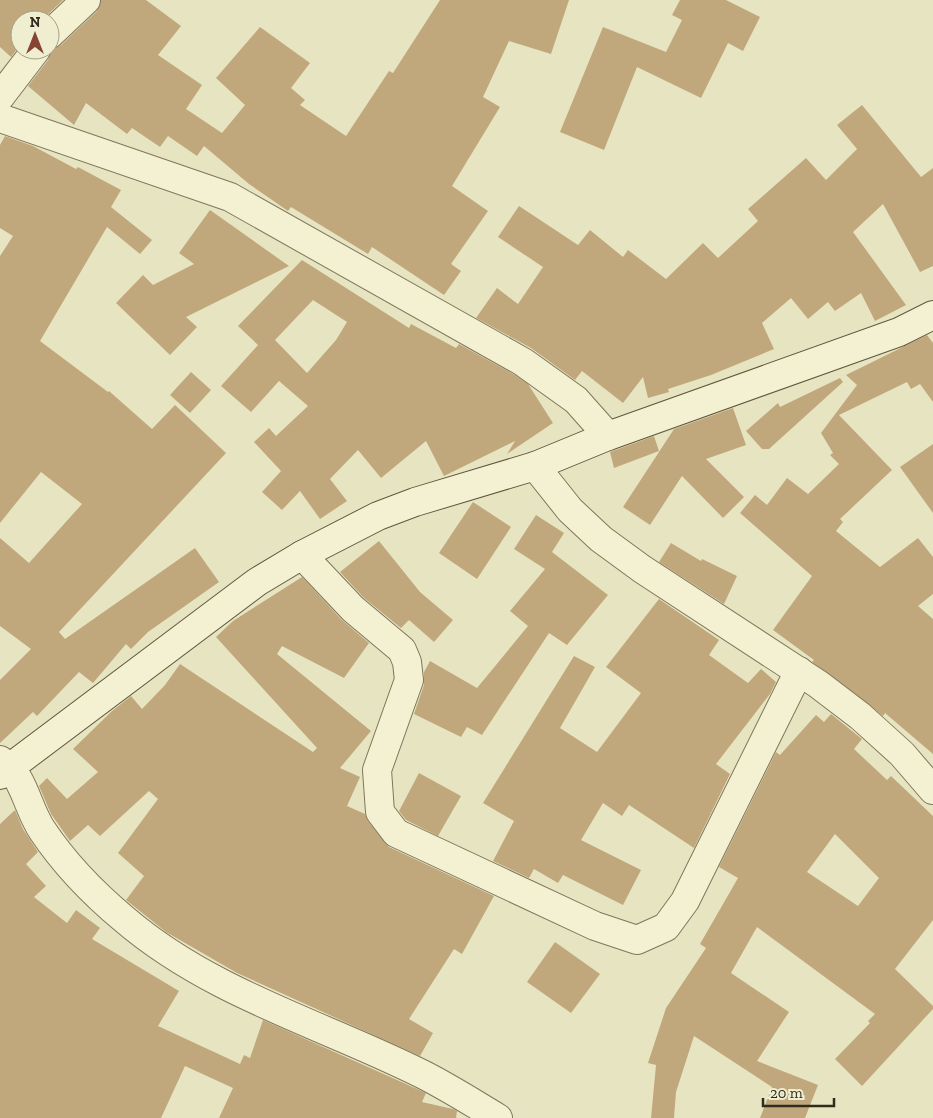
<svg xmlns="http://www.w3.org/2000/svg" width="933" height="1118" font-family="'Zilla Slab',serif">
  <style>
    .building { fill: #c1a87c; fill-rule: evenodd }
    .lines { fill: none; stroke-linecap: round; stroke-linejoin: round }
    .minor-casing { stroke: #7f765b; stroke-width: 30 }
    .tertiary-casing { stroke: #7f765b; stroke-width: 30 }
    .secondary-casing { stroke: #61573e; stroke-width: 30 }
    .minor { stroke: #f4f1d3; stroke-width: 28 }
    .tertiary { stroke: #f4f1d3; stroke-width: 28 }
    .secondary { stroke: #f4f1d3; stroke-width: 28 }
  </style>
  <rect width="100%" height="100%" fill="#e7e5c1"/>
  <g class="building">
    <path d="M0,0h63l-21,20h-22v25l-9,12 -11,-10z"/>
    <path d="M101,0h45l35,26 -23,29 44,30 -16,24 36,24 23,-28 -29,-27 44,-51 50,36 -19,25 14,12 -5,5 46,31 43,-65 4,2 47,-73h129l-18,54 -42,-13 -26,56 17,10 -48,79 36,25 -37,53 10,7 -17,24 -72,-48 -4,7 -77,-47 -3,4 -39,-27 -45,-38 -7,10 -29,-20 -8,11 -28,-19 -5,6 -41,-31 -12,22 -46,-39 20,-26 3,-11 10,-4 36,-34z"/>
    <path d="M680,0h46l34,17 -17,34 -15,-8 -27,55 -64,-31 -33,83 -44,-18 43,-105 63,25 16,-32 -10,-5z"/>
    <path d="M862,105l59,72 12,-9v98l-13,6 -37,-68 -30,28 53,73 -31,16 -14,-28 -26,18 -7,-9 -20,17 -17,-21 -29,25 12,26 -63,26 -43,14 1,3 -21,6 -5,-21 -20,26 -41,-32 -7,9 -44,-32 -55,-30 21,-30 21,16 25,-37 -45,-30 21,-31 59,39 12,-15 33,27 5,-7 38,29 37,-36 15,15 40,-37 -10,-12 58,-51 20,22 31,-31 -20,-24z"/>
    <path d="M5,136l28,10 43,23 2,-2 43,23 -10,17 41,33 -12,14 -33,-27 -67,114 68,51 1,-1 43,38 23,-24 51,48 -167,179 6,7 130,-91 24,34 -71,50 -17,17 -5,-5 -33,39 -14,-11 -42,44 -4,-4 -33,31v-63l31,-31 -31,-23v-88l29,25 53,-59 -41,-32 -41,51v-267l13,-20 -13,-8v-83z"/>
    <path d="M210,210l79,56 -103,51 11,10 -27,28 -54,-52 27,-28 10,10 41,-21 -15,-11z"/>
    <path d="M302,260l107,68 2,-4 45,24 3,-4 56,31 13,9 25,39 -46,31 8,-13 -71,35 -18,-35 -45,37 -23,-28 -28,29 17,22 -27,18 -20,-28 -18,19 -20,-18 19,-21 -27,-29 15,-14 7,8 32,-30 -29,-25 -28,31 -30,-26 37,-41 -20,-19zM313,300l34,22 -11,18 -29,33 -32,-33z"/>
    <path d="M927,335l6,8v59l-13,-18 -9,5 -4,-7 -68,33 53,55 -52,49 3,3 -7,9 44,36 38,-29 15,19v37l-15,12 15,13v135l-48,-41 -2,3 -71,-54 2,-2 -41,-30 39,-54 -72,-63 15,-18 12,10 20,-27 21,16 31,-30 -9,-9 3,-2 -12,-20 36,-48 -11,-10z"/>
    <path d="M191,372l20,18 -21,23 -20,-18z"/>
    <path d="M840,378l3,4 -74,67h-7l-16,-18 32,-28 2,4z"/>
    <path d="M733,408l13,37 -40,14 38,38 -21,21 -41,-42 -32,49 -27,-18 51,-78z"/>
    <path d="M654,436l5,15 -45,17 -4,-16z"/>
    <path d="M933,444v69l-33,-46z"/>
    <path d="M473,502l38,25 -34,52 -38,-26z"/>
    <path d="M536,515l28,18 -12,19 56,43 -41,50 -18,-12 -67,102 -15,-8 -6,10 -47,-23 10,-29v-13l6,-11 47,27 51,-62 -18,-15 35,-42 -31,-20z"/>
    <path d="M379,541l41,51 33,28 -19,22 -25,-22 -8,8 -37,-30 -24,-26z"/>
    <path d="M671,543l30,18 1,-2 35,17 -13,28 -65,-42z"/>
    <path d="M302,577l40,43 27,23 -25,35 -62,-32 -5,8 94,77 -31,37 20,9 -13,29 18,8 3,7 21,26 105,49 -32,58 -8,-5 -45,70 24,14 -13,23 -183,-83 -71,-41 -40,-32 18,-24 -26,-23 40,-54 -9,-8 -49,45 -12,-11 -18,16 -19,-27 -12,-28 8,-8 20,21 31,-27 -25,-23 39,-38 19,-15 11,13 23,-24 15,-21 133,88 4,-4 -101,-111 17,-16z"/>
    <path d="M659,599l60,41 -10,15 39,28 13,-14 15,13 -6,12 -54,70 14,10 -36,74 -65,-43 -7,11 -19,-13 -22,37 60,30 -18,35 -60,-30 -5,8 -24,-14 -5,9 -36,-17 21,-40 -31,-18 91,-147 21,11 -35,61 37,24 44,-59 -35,-26z"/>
    <path d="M831,714l31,25 -8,10 33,31 4,-4 42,40v104l-38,49 38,37v3l-71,77 -27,-27 35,-36 -2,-2 7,-7 -118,-87 -26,46 58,39 -32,49 61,24 -13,33h-45l12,-31 -78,-51 -18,56 -2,26h-23l5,-53 -8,-2 18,-55 40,-60 -6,-4 38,-66 -19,-11 57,-115 4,3 36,-40 8,7zM835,834l44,44 -21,28 -51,-34z"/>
    <path d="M419,773l42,23 -23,40 -32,-16 -7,-9z"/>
    <path d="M15,810l8,19 15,23 -12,12 20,22 -12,11 33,26 9,-13 24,18 -8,11 87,52 -21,35 82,38 4,-9 6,3 13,-38 152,68 11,5 -4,9 31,7 4,2 -1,7h-237l14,-30 -48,-22 -24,52h-161v-294z"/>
    <path d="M555,942l45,32 -29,39 -44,-31z"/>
  </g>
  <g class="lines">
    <g class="minor-casing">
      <g id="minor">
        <path d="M50,34l36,-34"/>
        <path d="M0,97l36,-47"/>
        <path d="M302,555l51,54 49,41 5,12 2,18 -32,90 3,42 16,21 199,93 42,14 29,-13 19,-26 114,-230"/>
        <path d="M0,760c24,14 27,48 42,70 22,33 52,64 82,89 86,74 198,105 298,155 26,13 51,29 76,44"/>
      </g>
    </g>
    <g class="tertiary-casing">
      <g id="tertiary">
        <path d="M0,118l230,79 293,165 53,38 32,36"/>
        <path d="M535,466l35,44 31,29 41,30 176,115 42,32 42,38 31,36"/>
      </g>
    </g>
    <g class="secondary-casing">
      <path id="secondary" d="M0,775l257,-193 45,-27 76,-39 37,-14 120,-36 73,-30 291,-104 34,-17"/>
    </g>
    <use href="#minor" class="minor"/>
    <use href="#tertiary" class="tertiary"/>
    <use href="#secondary" class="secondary"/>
  </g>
  <g transform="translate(35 35)"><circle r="24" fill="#f0eed0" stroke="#a3a088"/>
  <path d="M0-4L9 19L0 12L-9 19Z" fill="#864532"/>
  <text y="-8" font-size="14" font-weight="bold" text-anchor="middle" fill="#302b1d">N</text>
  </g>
  <path d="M763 1098v8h71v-8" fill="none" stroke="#302b1d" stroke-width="2.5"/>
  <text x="770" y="1098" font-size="15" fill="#302b1d" stroke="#f0eed0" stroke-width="4" paint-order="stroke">20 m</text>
</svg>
